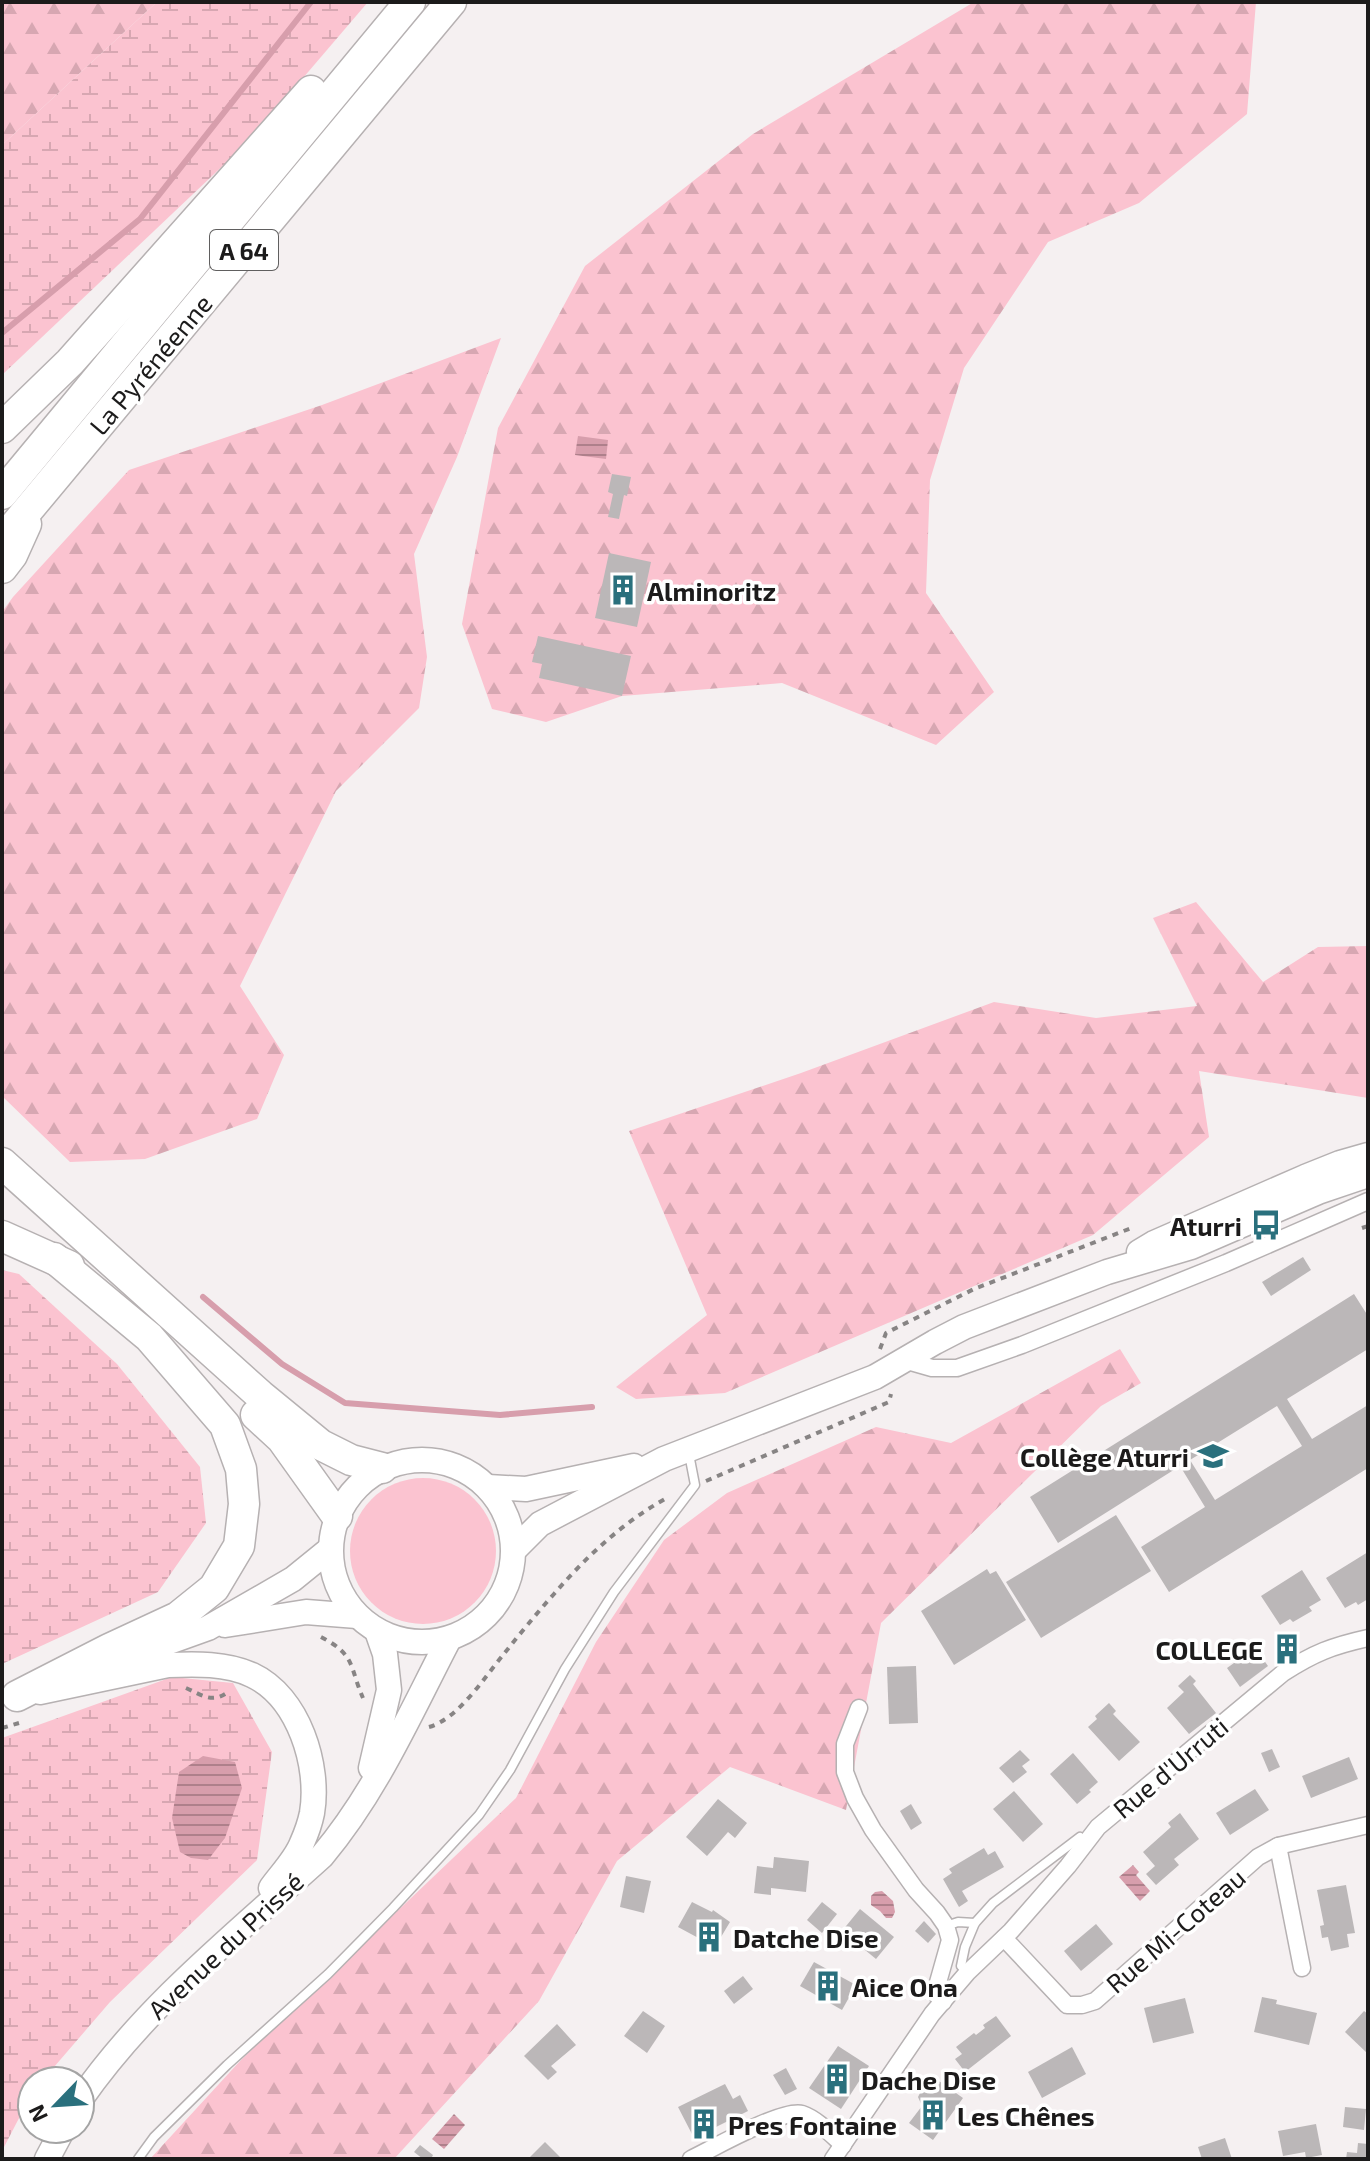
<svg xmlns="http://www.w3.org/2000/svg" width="1370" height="2161" font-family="'Exo 2',sans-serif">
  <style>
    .green { fill: #fbc3d0 }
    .forest { fill: url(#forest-firs) }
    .wetland { fill: url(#wetland-marsh) }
    .water { fill: url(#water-rules) }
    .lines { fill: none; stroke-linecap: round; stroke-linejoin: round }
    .stream { stroke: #d79eac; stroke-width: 6 }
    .building { fill: #bbb7b8; fill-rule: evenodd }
    .lane-casing { stroke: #b6b1b2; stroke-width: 11 }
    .street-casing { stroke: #b6b1b2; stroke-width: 19 }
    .secondary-casing { stroke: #b6b1b2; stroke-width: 27 }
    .highway-casing { stroke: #b6b1b2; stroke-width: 33 }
    .path { stroke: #878484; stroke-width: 4; stroke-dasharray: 6 6; stroke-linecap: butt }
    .lane { stroke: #fff; stroke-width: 8 }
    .street { stroke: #fff; stroke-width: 16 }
    .secondary { stroke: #fff; stroke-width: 24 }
    .highway { stroke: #fff; stroke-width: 30 }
    .labels { text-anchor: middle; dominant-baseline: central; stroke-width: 7; stroke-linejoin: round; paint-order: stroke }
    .shield { fill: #fff; stroke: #605f5f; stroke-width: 2 }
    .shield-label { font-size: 24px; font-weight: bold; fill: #1c1b1b }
    .street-label { font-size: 26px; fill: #1c1b1b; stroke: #fff }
    .poi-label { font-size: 26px; font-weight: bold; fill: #1c1b1b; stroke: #fff; text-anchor: start }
  </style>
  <defs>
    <pattern id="forest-firs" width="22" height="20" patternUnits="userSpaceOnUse" patternTransform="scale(2)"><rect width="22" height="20" fill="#fbc3d0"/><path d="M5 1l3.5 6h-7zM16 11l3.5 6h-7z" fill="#d7a7b2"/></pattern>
    <pattern id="wetland-marsh" width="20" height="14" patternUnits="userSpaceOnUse" patternTransform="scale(2)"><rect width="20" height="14" fill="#fbc3d0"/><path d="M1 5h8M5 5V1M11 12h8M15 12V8" fill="none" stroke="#d7a7b2"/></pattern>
    <pattern id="water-rules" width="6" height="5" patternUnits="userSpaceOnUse" patternTransform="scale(2)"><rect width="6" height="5" fill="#d79eac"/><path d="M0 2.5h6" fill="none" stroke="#ae808b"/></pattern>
  </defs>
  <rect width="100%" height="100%" fill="#f5f0f1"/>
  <circle class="green" cx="423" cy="1551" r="73"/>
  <g class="forest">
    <path d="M2,2h155l-155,143z"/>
    <path d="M974,2h282l-9,112 -108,89 -91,39 -84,126 -34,112 -4,113 68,99 -58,53 -154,-62 -160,13 -76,26 -54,-13 -30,-85 36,-196 87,-162 168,-132z"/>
    <path d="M501,338l-44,119 -43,97 13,103 -8,51 -83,83 -96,195 44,69 -27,64 -112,40 -75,3 -68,-66v-484l11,-15 116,-127 193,-65z"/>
    <path d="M1196,902l67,80 55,-35 50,-1v152l-169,-27 10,66 -116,98 -368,158 -89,6 -20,-12 91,-72 -78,-184 172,-58 193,-71 102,16 101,-12 -44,-88z"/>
    <path d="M1120,1349l21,34 -40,23 -220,217 -35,187 -116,-43 -113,94 -78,140 -145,158h-244l91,-99 275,-262 80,-156 68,-102 63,-47 149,-66 75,16z"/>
  </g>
  <g class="wetland">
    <path d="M157,2h211l-119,139 -247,234v-230z"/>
    <path d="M2,1270l17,4 98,90 83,103 6,56 -48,69 -156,72z"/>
    <path d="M172,1677l61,6 39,69 -15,108 -147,142 -68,79h-10v12l-30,58v-413z"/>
  </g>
  <g class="water">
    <path d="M578,436l30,4 -2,19 -31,-4z"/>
    <path d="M203,1756l32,6 7,26 -17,50 -17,22 -17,-2 -11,-6 -8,-34 7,-46z"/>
    <path d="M1133,1865l6,7 -3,3 14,16 -10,10 -21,-24z"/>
    <path d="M882,1891l11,10 2,11 -3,6h-6l-6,-7 -9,-6v-9l4,-4z"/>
    <path d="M454,2114l11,11 -21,24 -12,-10z"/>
  </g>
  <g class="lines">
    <g class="stream">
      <path d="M2,333l138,-114 171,-217"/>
      <path d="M203,1297l79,67 63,39 155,12 92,-8"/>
    </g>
  </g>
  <g class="building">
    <path d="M612,474l19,3 -4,19 -3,-1 -5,24 -11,-2 5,-23 -5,-2z"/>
    <path d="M609,553l42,9 -14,65 -42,-9z"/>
    <path d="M538,636l93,20 -9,40 -83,-18 3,-14 -10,-2z"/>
    <path d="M1303,1257l8,13 -40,26 -9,-14z"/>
    <path d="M1354,1294l14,22v33l-81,50 25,40 56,-34v63l-199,124 -28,-45 64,-40 -25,-41 -122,77 -28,-46zM1277,1406l25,40 -87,54 -25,-40z"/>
    <path d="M1116,1515l35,56 -110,67 -35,-56z"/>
    <path d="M1368,1552v47l-10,6 -2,-3 -11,6 -19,-30z"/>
    <path d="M987,1569l3,5 6,-3 30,49 -72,45 -33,-54z"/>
    <path d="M1302,1570l19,30 -12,7 3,4 -19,11 -3,-3 -10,6 -19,-29z"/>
    <path d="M1288,1645l7,9 -13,8 -6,-8z"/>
    <path d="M1255,1648l13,18 -28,21 -13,-19z"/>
    <path d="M916,1666l2,57 -29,1 -2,-57z"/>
    <path d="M1190,1675l6,6 -3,3 23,29 -27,21 -22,-26 17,-16 -6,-6z"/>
    <path d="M1109,1703l7,8 -3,3 27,28 -21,19 -31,-34 9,-8 -2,-3z"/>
    <path d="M1272,1749l8,18 -11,5 -8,-19z"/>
    <path d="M1020,1750l10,10 -8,6 5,6 -14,11 -14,-15z"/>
    <path d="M1073,1753l25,29 -9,8 2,2 -14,12 -27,-30z"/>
    <path d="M1349,1757l9,22 -47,19 -9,-22z"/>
    <path d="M1255,1789l14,21 -39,25 -14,-22z"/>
    <path d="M1014,1791l29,33 -20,18 -30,-33z"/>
    <path d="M718,1799l29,24 -12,15 -7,-6 -21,24 -21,-19z"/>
    <path d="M911,1804l11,19 -11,7 -11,-19z"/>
    <path d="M1180,1813l19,26 -25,20 5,6 -23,20 -10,-11 9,-8 -12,-14 28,-25 -3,-4z"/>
    <path d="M984,1848l4,7 7,-4 9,16 -42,24 6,10 -9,6 -16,-28 9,-6 -3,-4z"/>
    <path d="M774,1857l35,4 -3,31 -35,-4v7l-17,-2 3,-27 16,2z"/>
    <path d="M626,1876l25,5 -7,32 -24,-6z"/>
    <path d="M1346,1885l9,48 -8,1 2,13 -18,4 -3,-14 -6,1 -2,-12 4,-1 -7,-35z"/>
    <path d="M692,1902l20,10 1,-2 17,12 -15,25 -37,-20z"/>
    <path d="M822,1902l15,12 -15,19 -15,-13z"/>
    <path d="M860,1909l34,28 -18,22 -34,-28z"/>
    <path d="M924,1921l12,13 -8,9 -13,-12z"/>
    <path d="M1096,1924l17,20 -32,27 -17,-20z"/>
    <path d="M814,1962l42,23 -14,25 -42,-24z"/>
    <path d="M743,1976l10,13 -19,15 -10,-13z"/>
    <path d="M1262,1997l15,3 -1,4 41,9 -8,32 -55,-13z"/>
    <path d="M1185,1998l9,35 -41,10 -9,-35z"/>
    <path d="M643,2011l22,15 -18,27 -23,-17z"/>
    <path d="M1364,2011l4,3v40l-23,-22z"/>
    <path d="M996,2016l15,20 -46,36 -10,-13 7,-5 -6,-7 18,-14 2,2 9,-7 -2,-3z"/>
    <path d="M557,2024l19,21 -25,21 6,6 -9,8 -24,-24z"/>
    <path d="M838,2046l31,20 -28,43 -32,-21z"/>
    <path d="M1072,2047l14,27 -44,24 -14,-26z"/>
    <path d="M786,2068l11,21 -12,6 -12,-20z"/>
    <path d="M939,2081l24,17 -30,42 -24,-17 13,-17 -4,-9 2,-4 6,-2 5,2z"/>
    <path d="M725,2084l8,15 7,-4 8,16 -54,27 -16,-31z"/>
    <path d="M1345,2107l21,2 -2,21 -21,-3z"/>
    <path d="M982,2114l6,8 -11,8 -5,-8z"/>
    <path d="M1316,2124l6,31 -16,3 -1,-6 -22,4 -5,-25z"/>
    <path d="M1225,2138l7,21h-30l-4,-12z"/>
    <path d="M545,2142l17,17h-34z"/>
    <path d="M1358,2143l10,1v15h-22l1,-7 10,1z"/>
    <path d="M420,2145l13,10 -2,4h-8l-9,-7z"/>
  </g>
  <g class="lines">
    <g class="lane-casing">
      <g id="lane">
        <path d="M946,1926l12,-4 17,1"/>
        <path d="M967,1972l-6,-6 4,-19 10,-24 18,-20 87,-66 6,6"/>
        <path d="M138,2159l16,-22 73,-72 101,-91 65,-66 86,-93 31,-45 55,-101 49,-77 81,-107 -6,-31"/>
      </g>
    </g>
    <g class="street-casing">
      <g id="street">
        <path d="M904,1360l28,8h25l65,-23 204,-82 142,-62"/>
        <path d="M859,1708l-14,36v28l10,26 18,32 43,60 21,23 9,13 4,14 -15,53 8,9"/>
        <path d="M1278,1846l24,122"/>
        <path d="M1004,1938l63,67h15l13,-4 163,-144 20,-11 90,-21"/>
        <path d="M691,2159c21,-10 92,-51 111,-45 15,5 30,21 41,31"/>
        <path d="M833,2159l99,-145 35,-41 44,-42 57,-65 30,-39 185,-154c31,-20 49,-27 85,-35"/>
      </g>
    </g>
    <g class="secondary-casing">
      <g id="secondary">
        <path d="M1139,1252l15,-9 151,-66 35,-14 28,-8"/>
        <circle cx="422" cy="1551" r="91"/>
        <path d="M488,1487l38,2 108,-23"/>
        <path d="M514,1550l26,-26 124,-65 211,-82 60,-35 29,-15 143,-55 84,-25 127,-55 50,-17"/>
        <path d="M225,1625l81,-13 51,4"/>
        <path d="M102,1666l106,-38 85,-49 37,-30"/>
        <path d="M40,1692l128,-27c28,-1 58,-2 84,10 47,22 68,91 60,138 -2,10 -6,21 -10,30 -6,16 -21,31 -31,45"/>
        <path d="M371,1768l18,-78 -4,-36 -8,-23"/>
        <path d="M80,2100c66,-95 157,-167 242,-244 54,-64 88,-142 126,-215"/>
        <path d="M47,2159l16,-30"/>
      </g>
    </g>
    <g class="highway-casing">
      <g id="highway">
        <path d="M2,428l68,-66 241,-271"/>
        <path d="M2,494l408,-492"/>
        <path d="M2,541l449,-539"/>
        <path d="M2,568l10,-13 14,-31"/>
        <path d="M2,1163l258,232 61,50 30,15 31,8"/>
        <path d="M2,1236l67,30"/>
        <path d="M256,1415l26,24 55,77"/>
        <path d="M17,1696l92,-47 69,-32 36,-29 25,-42 5,-42 -3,-35 -16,-44 -76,-88 -95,-79"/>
      </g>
    </g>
    <g class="path">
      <path d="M1362,1228l6,-2"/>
      <path d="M880,1349l6,-16 88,-44 160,-62"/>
      <path d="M706,1481l183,-79 2,-8"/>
      <path d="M321,1637c35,18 28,29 42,61"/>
      <path d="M186,1688c16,7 26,16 42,4"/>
      <path d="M429,1727c29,-8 55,-49 74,-72 16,-20 33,-41 51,-61 32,-37 68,-71 111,-95"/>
      <path d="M2,1728l17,-5"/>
    </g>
    <use href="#lane" class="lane"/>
    <use href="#street" class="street"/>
    <use href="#secondary" class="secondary"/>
    <use href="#highway" class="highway"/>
  </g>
  <defs>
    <g id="building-bare" transform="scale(2.4)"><path d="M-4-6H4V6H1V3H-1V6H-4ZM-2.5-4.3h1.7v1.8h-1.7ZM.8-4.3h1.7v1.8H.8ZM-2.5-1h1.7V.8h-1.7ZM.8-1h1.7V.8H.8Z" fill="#2a707d" stroke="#fff" stroke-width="2.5" paint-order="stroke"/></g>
    <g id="bus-bare" transform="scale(2.4)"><path d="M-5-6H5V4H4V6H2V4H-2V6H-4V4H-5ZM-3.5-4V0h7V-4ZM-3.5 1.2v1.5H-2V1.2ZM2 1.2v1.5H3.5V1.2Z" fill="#2a707d" stroke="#fff" stroke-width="2.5" paint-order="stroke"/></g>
    <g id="school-bare" transform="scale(2.4)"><path d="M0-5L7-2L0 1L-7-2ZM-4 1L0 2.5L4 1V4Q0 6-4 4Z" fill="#2a707d" stroke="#fff" stroke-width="2.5" paint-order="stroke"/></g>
  </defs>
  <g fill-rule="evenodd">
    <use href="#building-bare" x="623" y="590"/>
    <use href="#bus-bare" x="1266" y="1225"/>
    <use href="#school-bare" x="1213" y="1456"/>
    <use href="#building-bare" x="1287" y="1649"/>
    <use href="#building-bare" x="709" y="1937"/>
    <use href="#building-bare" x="828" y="1986"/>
    <use href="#building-bare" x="837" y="2079"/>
    <use href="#building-bare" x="933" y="2115"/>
    <use href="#building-bare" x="704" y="2124"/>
  </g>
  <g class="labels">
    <rect class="shield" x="210" y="230" width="68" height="40" rx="6"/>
    <g class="shield-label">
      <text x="244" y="250">A 64</text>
    </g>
    <g class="street-label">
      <text transform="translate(150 364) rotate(-50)">La Pyrénéenne</text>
      <text transform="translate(1170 1767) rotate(-40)">Rue d'Urruti</text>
      <text transform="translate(1175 1930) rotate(-41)">Rue Mi-Coteau</text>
      <text transform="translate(225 1945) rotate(-43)">Avenue du Prissé</text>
    </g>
    <g class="poi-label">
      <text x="647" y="590">Alminoritz</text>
      <text x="1242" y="1225" text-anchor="end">Aturri</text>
      <text x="1189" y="1456" text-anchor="end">Collège Aturri</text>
      <text x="1263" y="1649" text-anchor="end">COLLEGE</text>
      <text x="733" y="1937">Datche Dise</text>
      <text x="852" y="1986">Aice Ona</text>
      <text x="861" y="2079">Dache Dise</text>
      <text x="957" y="2115">Les Chênes</text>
      <text x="728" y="2124">Pres Fontaine</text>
    </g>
  </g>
  <rect width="1370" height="2161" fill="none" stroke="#1c1b1b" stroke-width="8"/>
  <g transform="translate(56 2105) rotate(245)"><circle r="38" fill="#ffffff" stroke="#a4a4a4" stroke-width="2"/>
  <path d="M0-6L14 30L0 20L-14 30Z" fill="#2a707d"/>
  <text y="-12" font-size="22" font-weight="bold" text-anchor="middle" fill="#1c1b1b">N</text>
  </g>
</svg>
